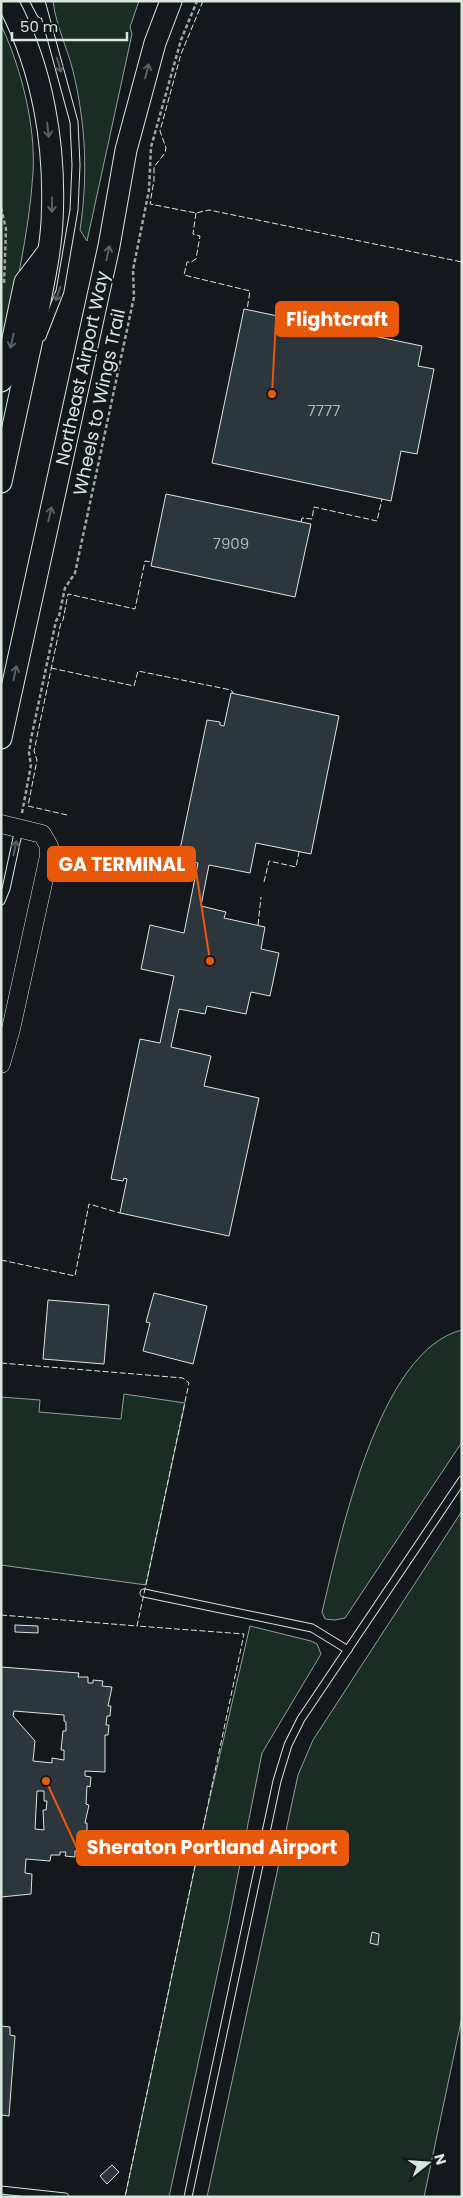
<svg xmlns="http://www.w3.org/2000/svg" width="463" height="2198" font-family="Poppins,sans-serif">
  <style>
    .green { fill: #1a2d24; stroke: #939e99 }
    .building { fill: #2c363c; stroke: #d8e6dc; fill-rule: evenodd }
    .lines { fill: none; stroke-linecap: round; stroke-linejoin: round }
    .service-casing { stroke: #d8e6dc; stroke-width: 9 }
    .tertiary-casing { stroke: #d8e6dc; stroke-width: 19 }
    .primary-casing { stroke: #d8e6dc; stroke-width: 23 }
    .path { stroke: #9da8a2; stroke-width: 2.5; stroke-dasharray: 4 2.5; stroke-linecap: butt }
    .service { stroke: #14181c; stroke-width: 7 }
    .tertiary { stroke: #14181c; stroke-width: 18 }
    .primary { stroke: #14181c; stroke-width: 21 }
    .fence { stroke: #d8e6dc; stroke-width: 1; stroke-dasharray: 6 2.5; stroke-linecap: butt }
    .oneway { stroke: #59605f }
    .labels { text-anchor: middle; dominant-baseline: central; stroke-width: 4; stroke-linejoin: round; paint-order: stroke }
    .number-label { font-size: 15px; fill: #adbab4 }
    .street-label { font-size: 18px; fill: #d8e6dc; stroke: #14181c }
    .leader { fill: none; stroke: #e8590c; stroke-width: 2 }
    .callout-dot { fill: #e8590c; stroke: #14181c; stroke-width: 2 }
    .callout { fill: #e8590c; stroke: #e8590c; stroke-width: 2 }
    .callout-label { font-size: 19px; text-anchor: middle; font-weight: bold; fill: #fff }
  </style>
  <rect width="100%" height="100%" fill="#14181c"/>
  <g class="green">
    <path d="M53,1h86l-9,26 2,7 -45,207 -7,-11c8,-54 6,-105 -7,-159 -6,-24 -17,-45 -20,-70z"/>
    <path d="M1,25c20,42 35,101 32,148 -4,62 -19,123 -32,184z"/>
    <path d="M462,1330v112l-117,176 -10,2 -10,-1 -3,-7c18,-73 56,-262 140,-282z"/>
    <path d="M124,1394l61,9 -39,182 -145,-20v-168l39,3 -1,12 82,7z"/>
    <path d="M462,1511v506l-38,180h-217l91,-422 15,-35z"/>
    <path d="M250,1626l61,15 6,3 4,10 -59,99 -34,172 -59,272h-44l82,-387z"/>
  </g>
  <g class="building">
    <path d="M244,309l178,37 -4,20 16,3 -17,85 -16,-3 -10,50 -179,-38z"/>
    <path d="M166,494l145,30 -16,73 -144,-31z"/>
    <path d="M231,693l108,23 -28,138 -55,-11 -6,30 -41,-8 -3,15 -5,26 25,6 -2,6 41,9 -4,22 18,4 -9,43 -19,-4 -5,22 -39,-8 -2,8 -26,-5 -8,38 40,9 -7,30 55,12 -30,138 -109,-23 7,-34 -3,-1 -1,3 -12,-2 29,-140 20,4 14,-67 -33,-7 9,-44 34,8 14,-70 -20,-4 29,-139 13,2v3l4,1z"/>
    <path d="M154,1293l53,13 -14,58 -50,-13 7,-28 -4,-1z"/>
    <path d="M48,1300l61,5 -5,59 -61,-5z"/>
    <path d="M15,1625l23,1v7l-23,-1z"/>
    <path d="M1,1667l78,6 -1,4h10v6h5v-3l10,1 -1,5 10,1 -4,19h3l-1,10h-3l-1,9h3l-1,10h-3v37l-20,-1v5l6,1 -1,10 -3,-1 -1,18 3,1 -4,18h2v10h-3l1,19 -10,-1v6l-10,-1 1,-4h-6v3h-9l-1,6 -24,-2 -1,14 7,1 -1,20 -30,3zM14,1711l50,4v6l2,1v9h-3l-2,19h3v10l-12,-2v5l-19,-2 2,-20 -22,-25zM37,1791h7v10h3l-1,9h-3l1,20 -9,-1z"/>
    <path d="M372,1932l7,2 -1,11 -8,-2z"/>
    <path d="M1,2026l9,1v8l5,1 -6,80 -8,-1z"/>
    <path d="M112,2165l7,7 -12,12 -7,-8z"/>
  </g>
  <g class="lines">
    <g class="service-casing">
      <g id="service">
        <path d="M34,1l7,13"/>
        <path d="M41,1l33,121 2,43 -2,45 -14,81 -18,46"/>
        <path d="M1,901l5,-12 13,-60"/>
        <path d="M144,1593l168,35 36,22"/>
        <path d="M1,2190l64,7"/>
        <path d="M188,2197l89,-416 11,-36 13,-26 161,-239"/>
      </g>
    </g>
    <g class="tertiary-casing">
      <path id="tertiary" d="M1,824l41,10 7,12v10l-38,173 -10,35"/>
    </g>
    <g class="primary-casing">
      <g id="primary">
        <path d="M1,381l4,-5 20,-94 23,-30"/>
        <path d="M1,482c11,-50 22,-101 33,-152 7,-36 16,-72 18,-108 4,-76 -9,-154 -45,-221"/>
        <path d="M1,738l108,-492 17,-96 29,-107 16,-42"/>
      </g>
    </g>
    <g class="path">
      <path d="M1,208l5,21 -2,56"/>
      <path d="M22,813l9,-48 -2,-12 2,-14 25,-118 3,-5 6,-28 10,-15 59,-276 -1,-27 16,-80 2,-43 30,-107 16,-39"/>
    </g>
    <use href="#service" class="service"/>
    <use href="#tertiary" class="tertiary"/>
    <use href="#primary" class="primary"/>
    <g class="fence">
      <path d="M203,1l-22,53 -21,77 6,17 -1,5 -11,14v13l-4,24 46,9 13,-3 253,52"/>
      <path d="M196,213l-3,21 7,2 -4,23 -5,3h-4l-3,13 66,16 -3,19"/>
      <path d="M301,522l1,-4 10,1 2,-12 63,14 5,-22"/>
      <path d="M51,668l83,18 4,-15 93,19 3,4"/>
      <path d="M67,815l-39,-9 9,-46 -3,-9 27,-129 2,-2 5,-26 67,15 10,-48 7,1"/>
      <path d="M264,882l5,-21 27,6 3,-15"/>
      <path d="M258,925l3,-28"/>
      <path d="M1,1260l74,16 14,-72 31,9"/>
      <path d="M1,1363l182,15 6,5 -52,243 107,8 -119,563"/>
      <path d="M1,1615l136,11"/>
    </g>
  </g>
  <defs><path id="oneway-shaft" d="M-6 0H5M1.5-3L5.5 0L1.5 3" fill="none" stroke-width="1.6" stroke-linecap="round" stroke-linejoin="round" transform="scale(1.25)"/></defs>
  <g class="oneway">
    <use href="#oneway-shaft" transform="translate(59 65) rotate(74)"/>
    <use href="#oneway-shaft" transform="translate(147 71) rotate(-75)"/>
    <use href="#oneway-shaft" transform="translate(48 130) rotate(83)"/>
    <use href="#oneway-shaft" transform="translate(52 205) rotate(91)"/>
    <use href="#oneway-shaft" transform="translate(108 253) rotate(-78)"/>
    <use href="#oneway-shaft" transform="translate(58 294) rotate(108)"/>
    <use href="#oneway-shaft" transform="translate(12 341) rotate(102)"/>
    <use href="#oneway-shaft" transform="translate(50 514) rotate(-77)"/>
    <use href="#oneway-shaft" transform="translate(15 673) rotate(-78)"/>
    <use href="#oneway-shaft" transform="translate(15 848) rotate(-78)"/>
  </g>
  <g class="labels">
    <g class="number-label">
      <text x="324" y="410">7777</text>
      <text x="231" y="543">7909</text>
    </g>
    <g class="street-label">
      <text transform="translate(82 368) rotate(-78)">Northeast Airport Way</text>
      <text transform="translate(99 402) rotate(-78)">Wheels to Wings Trail</text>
    </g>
  </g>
  <path class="leader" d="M272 394L276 319M210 961L195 864M46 1781L77 1848"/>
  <g class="callout-dot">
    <circle cx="272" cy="394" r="5"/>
    <circle cx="210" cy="961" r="5"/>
    <circle cx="46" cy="1781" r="5"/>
  </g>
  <g class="callout">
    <rect x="276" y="302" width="122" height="34" rx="5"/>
    <rect x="48" y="847" width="147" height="34" rx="5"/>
    <rect x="77" y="1831" width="271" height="34" rx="5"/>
  </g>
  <g class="callout-label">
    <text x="337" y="326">Flightcraft</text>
    <text x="122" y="871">GA TERMINAL</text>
    <text x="212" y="1854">Sheraton Portland Airport</text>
  </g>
  <rect width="463" height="2198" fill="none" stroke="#d8e6dc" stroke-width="5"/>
  <g transform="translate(428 2163) rotate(73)" stroke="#14181c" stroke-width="4" paint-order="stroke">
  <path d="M0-4L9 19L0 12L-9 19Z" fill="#d8e6dc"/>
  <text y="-8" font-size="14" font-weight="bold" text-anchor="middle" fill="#d8e6dc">N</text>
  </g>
  <path d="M12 32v8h115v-8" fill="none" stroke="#d8e6dc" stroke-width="2.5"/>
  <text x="20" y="32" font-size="15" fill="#d8e6dc" stroke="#14181c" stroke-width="4" paint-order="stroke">50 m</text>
</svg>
